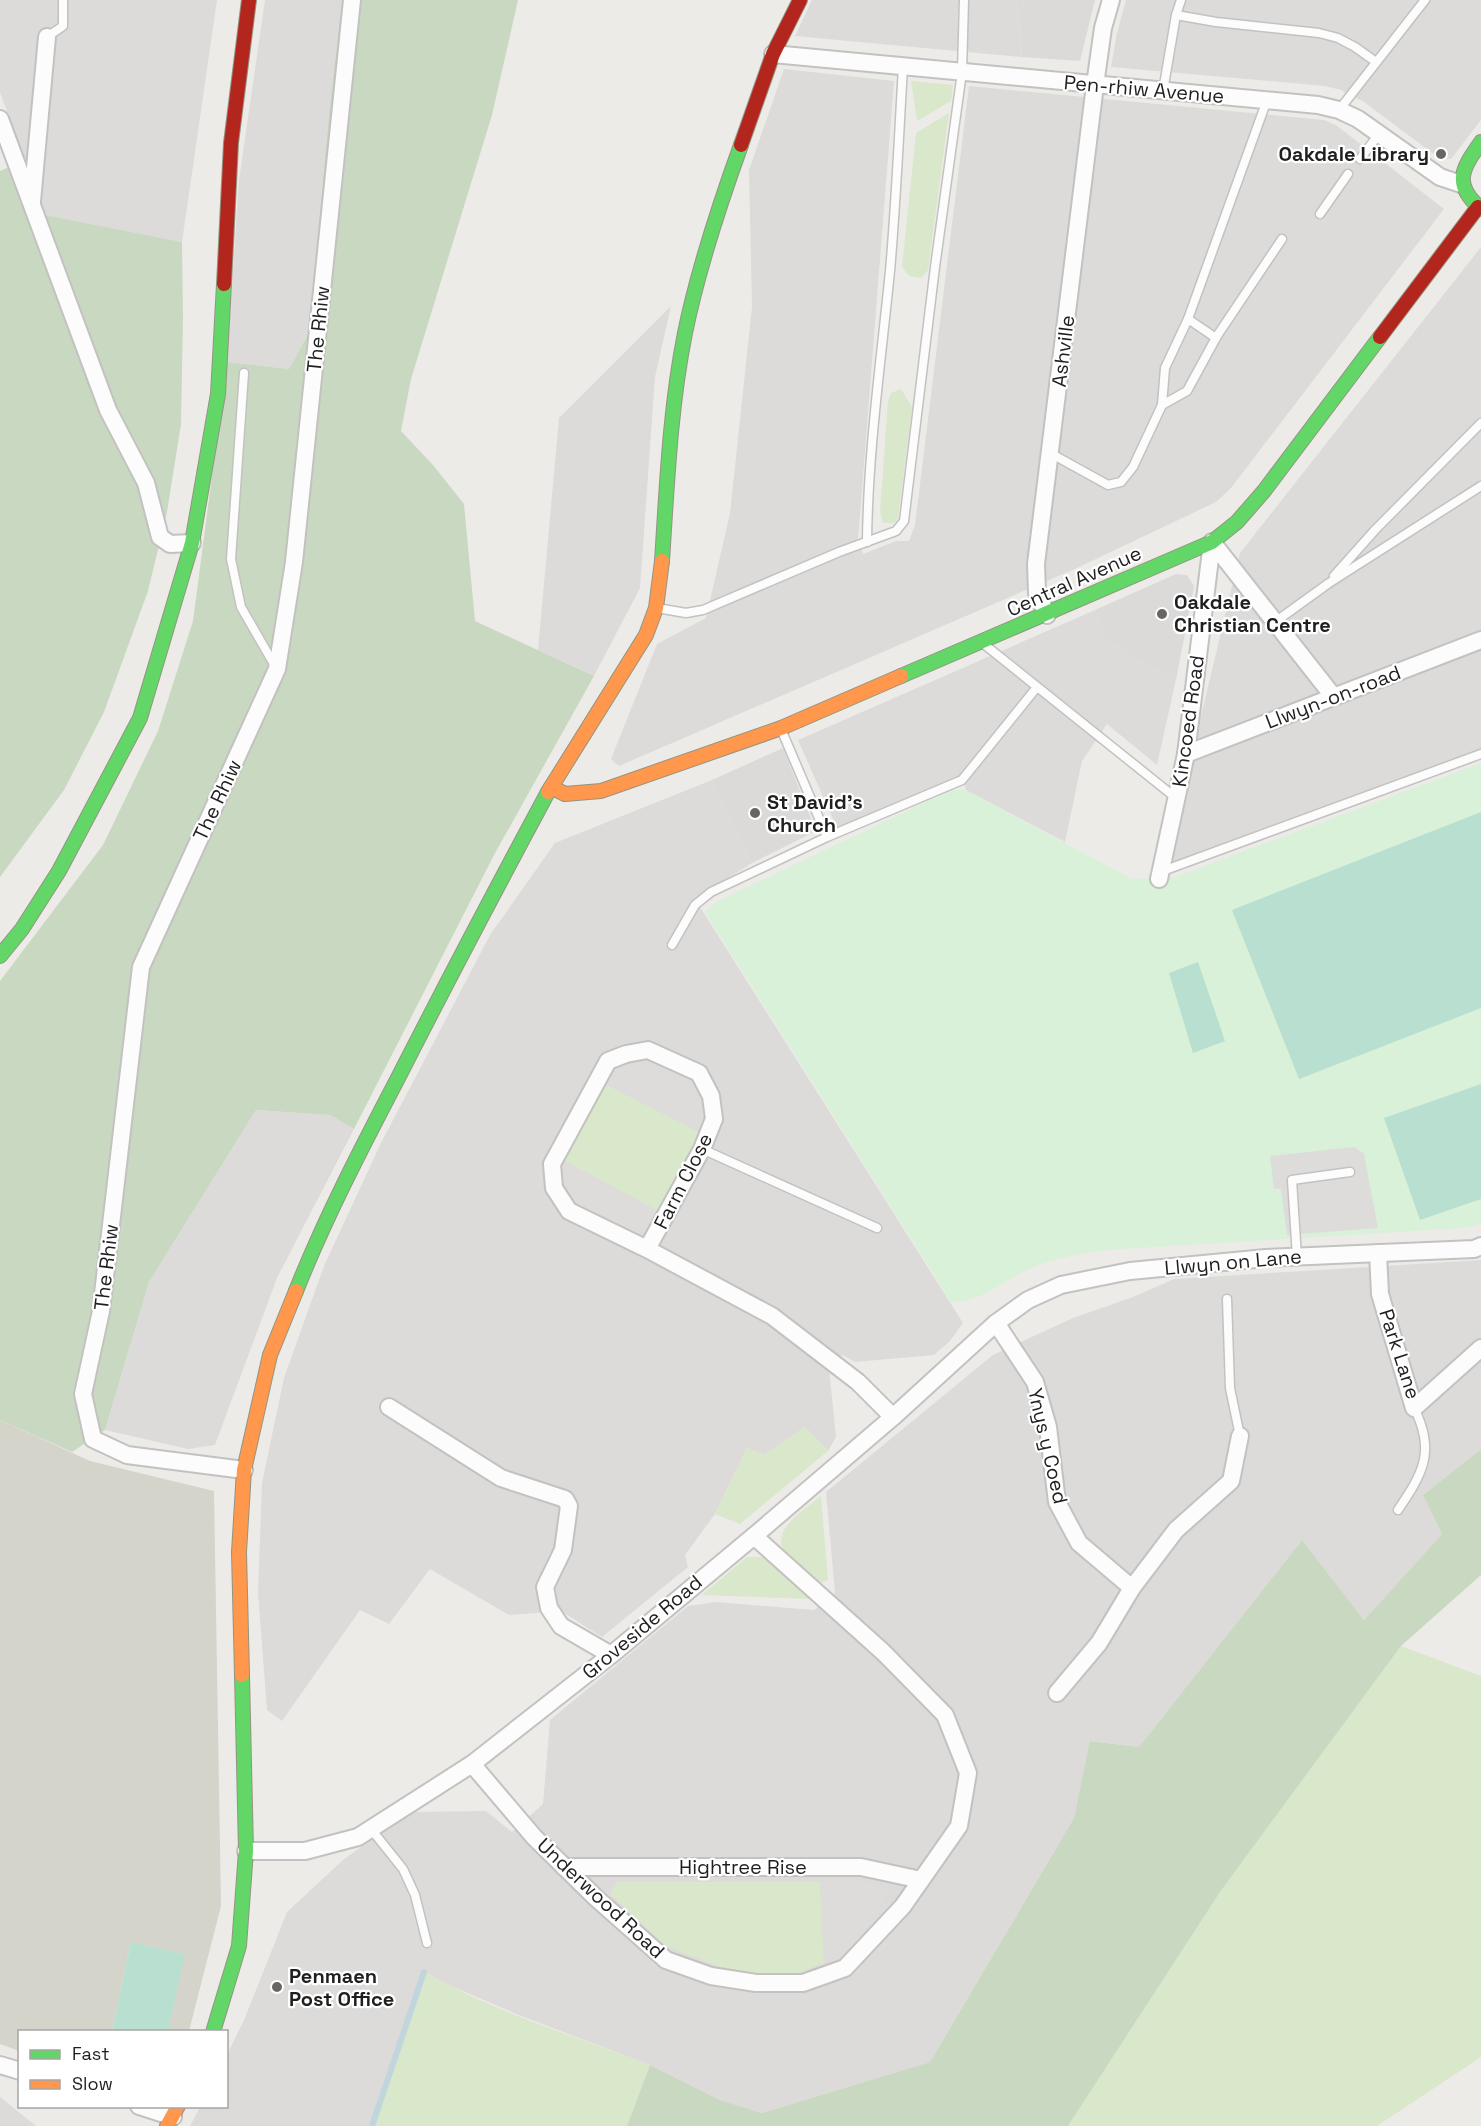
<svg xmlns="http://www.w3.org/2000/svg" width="1481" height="2126" font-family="'Space Grotesk',sans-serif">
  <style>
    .residential { fill: #dcdbd9 }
    .religious { fill: #dbdad9 }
    .construction { fill: #d5d4cb }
    .grass { fill: #d9e7ca }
    .forest { fill: #c9d8c0 }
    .park { fill: #d9f0d9 }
    .pitch { fill: #b8dfcf }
    .parking { fill: #dddcdb }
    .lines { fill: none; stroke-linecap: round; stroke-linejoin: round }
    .stream { stroke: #c0d6dc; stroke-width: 6 }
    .lane-casing { stroke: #c3c2c0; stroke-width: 11 }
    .street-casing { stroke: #c3c2c0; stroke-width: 20 }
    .fast-casing { stroke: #939582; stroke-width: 16 }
    .slow-casing { stroke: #939582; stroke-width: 16 }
    .jam-casing { stroke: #939582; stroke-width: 16 }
    .lane { stroke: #fcfcfc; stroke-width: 8 }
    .street { stroke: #fcfcfc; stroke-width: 16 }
    .fast { stroke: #63d668; stroke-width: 14 }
    .slow { stroke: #ff974d; stroke-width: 14 }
    .jam { stroke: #b3261e; stroke-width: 14 }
    .poi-dot { fill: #676665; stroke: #fff; stroke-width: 2 }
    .labels { text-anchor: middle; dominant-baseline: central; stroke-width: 4.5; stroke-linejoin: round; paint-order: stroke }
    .street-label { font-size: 20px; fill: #1f1f1f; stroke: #fff }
    .poi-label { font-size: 20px; font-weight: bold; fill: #1f1f1f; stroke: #fff; text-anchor: start }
  </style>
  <rect width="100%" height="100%" fill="#edebe8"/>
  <g class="residential">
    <path d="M0,0h217l-35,242 -138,-27 -44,-123z"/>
    <path d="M265,0h77l-13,113 -20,219 -20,37 -62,-7 12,-182z"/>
    <path d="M812,0h212l-1,10h-5l4,47 -227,-21z"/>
    <path d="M1126,0h355v120l-30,39 -12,-1 -75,-56 -23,-12 -16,-4 -214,-19 6,-34z"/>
    <path d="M784,69l110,12 -36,459 5,14 33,-13h13l6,-16 54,-439 355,34 12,5 108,84 -213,279 -15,14 -139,66 -458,198 -8,-7 46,-115 49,-26 24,-105 22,-206 -3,-137z"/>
    <path d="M1481,247v504l-308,115 -3,-6 20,-98 50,-209z"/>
    <path d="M671,306l-16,71 -15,211 -46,88 -56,-26 21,-232z"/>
    <path d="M1095,610l10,28 45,31 27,6 -20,90 -50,-41 -25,37 -17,81 -99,-52 -4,-14 -124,54 -40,-90z"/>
    <path d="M712,780l40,83 -57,36 268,424 -14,19 -15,13 -79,7 -12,-7 -14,13 7,69 -8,14 -23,-24 -41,28 -17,-7 -32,66 -30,41 3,12 -86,70 -41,-26 -52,4 -79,-46 -41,55 -29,-14 -78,111 -15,-11 -9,-117 4,-110 22,-105 40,-112 57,-123 109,-208 65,-92z"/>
    <path d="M256,1110l74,5 24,14 -77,149 -62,167 -27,4 -83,-19 44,-148z"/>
    <path d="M1481,1260v189l-58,46 19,39 -78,86 -62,-80 -163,207 -48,-6 -17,77 -144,244 -168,51 -42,-13 -70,-35 -129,-49 -77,-33 -19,-11 -53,154h-182l10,-19 26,-1 1,-51 17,-35 43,-108 56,-52 66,-48 77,-1 26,21 31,-28 7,-84 138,-114 28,-4 98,8 21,-17 -9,-101 167,-137 80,-37 60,-21 41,-18z"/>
    <path d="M0,2097l36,29h-36z"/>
  </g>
  <g class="religious">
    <path d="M1024,0h71l-15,61 -58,-4 -4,-47 5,-1z"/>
    <path d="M1176,574l11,1 7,11 -17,89 -27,-6 -45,-31 -10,-28z"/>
    <path d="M783,748l33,83 -64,32 -40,-83z"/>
  </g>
  <path class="construction" d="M0,1420l90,41 124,30 7,415 -32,125h-21l16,-77 -53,-12 -19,89 -92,1 -1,19 -19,-7z"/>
  <g class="grass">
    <path d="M911,81l42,4 -2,16 -34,20z"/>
    <path d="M949,113l-21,157 -7,8 -12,-2 -7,-9 14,-134z"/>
    <path d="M901,389l11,18 -14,111 -4,5h-11l-3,-11 8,-111 3,-8z"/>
    <path d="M603,1083l96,49 -39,80 -97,-52z"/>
    <path d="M805,1427l23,24 -88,73 -25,-10 32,-66 17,7z"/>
    <path d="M821,1496l7,84 -8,3c-11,-10 -27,-21 -36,-33 -14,-20 24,-43 37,-54z"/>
    <path d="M747,1557h16l49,42 -110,-4z"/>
    <path d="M1401,1646l80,30v381l-104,69h-309l152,-234z"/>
    <path d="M617,1882h203l4,81 -31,12 -55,-1 -72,-28 -56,-52z"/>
    <path d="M424,1972c71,40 150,64 226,93l-23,61h-255z"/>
  </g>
  <g class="forest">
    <path d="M342,0h176l-26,115 -81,264 -10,52 32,34 31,39 11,117 119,55 -100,179 -140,274 -24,-14 -74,-5 -107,172 -44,148 -33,22 -72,-32v-439l103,-136 55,-114 35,-110 34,-259 62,7 20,-37 20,-219z"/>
    <path d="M25,160l20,55 137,27 1,75 -2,107 -14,88 -19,79 -44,121 -40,78 -64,87v-706z"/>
    <path d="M1481,1449v126l-80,71 -181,246 -152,234h-441l23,-61 70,35 42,13 168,-51 144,-244 16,-77 49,6 163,-207 62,80 78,-86 -19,-39z"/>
  </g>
  <path class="park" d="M1481,763v461l-16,4 -358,22c-26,4 -52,8 -76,18 -28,12 -48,34 -80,34l-246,-390 13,-11 233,-111h15l166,89 43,-2z"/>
  <g class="pitch">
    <path d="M1481,812v196l-182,71 -67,-169z"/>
    <path d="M1198,962l27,79 -32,12 -24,-80z"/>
    <path d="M1481,1084v115l-61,21 -36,-102z"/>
    <path d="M131,1942l54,12 -17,77h-56z"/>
  </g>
  <g class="parking">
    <path d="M649,1057l44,23 13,36 -7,16 -96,-49 13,-16z"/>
    <path d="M1354,1147l10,7 14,74 -91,7 -6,-46h-7l-4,-33z"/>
    <path d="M563,1160l97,52 -11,15 -21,6 -55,-29 -12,-29z"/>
    <path d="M862,1881l28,9 -26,43 -14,16 -26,14 -4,-81z"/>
  </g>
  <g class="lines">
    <path class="stream" d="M372,2126l52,-154"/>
    <g class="lane-casing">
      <g id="lane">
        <path d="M1176,15l40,7 103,11 19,5 17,9 21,15"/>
        <path d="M47,37l16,-11v-26"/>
        <path d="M1163,91l13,-76 5,-15"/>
        <path d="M1339,110l86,-110"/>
        <path d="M1360,159l19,-25"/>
        <path d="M1320,214l28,-40"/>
        <path d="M1188,319l28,19"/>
        <path d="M244,373l-13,186 10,48 34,59"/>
        <path d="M1162,405l25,-14 30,-55 65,-97"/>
        <path d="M1050,453l58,32 13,-3 12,-15 29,-62 3,-37 23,-49 79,-219"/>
        <path d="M867,542c1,-91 14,-181 23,-271 6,-68 9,-137 13,-204"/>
        <path d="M1334,576l41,-46 106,-107"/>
        <path d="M657,608l29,5 17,-3 136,-58 57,-21 8,-10 31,-254 27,-195 2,-72"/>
        <path d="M1275,622l54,-39 152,-97"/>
        <path d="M985,645l191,153"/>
        <path d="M781,729l46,108"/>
        <path d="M1160,872l321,-118"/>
        <path d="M672,945l23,-40 16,-13 116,-55 135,-57 75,-93"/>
        <path d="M702,1149l175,79"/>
        <path d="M1297,1257l-5,-77 58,-8"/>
        <path d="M1227,1299l3,89 10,48"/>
        <path d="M1398,1510c25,-37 38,-59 16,-102"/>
        <path d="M371,1829l32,40 12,26 12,48"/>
      </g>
    </g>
    <g class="street-casing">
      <g id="street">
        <path d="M773,54l545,51 21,5 19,9 82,58 21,7"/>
        <path d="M0,119l108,291 38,73 14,54 10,7 22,-1"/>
        <path d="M32,201l15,-164"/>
        <path d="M1047,615l-10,-22 -1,-29 59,-479 8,-57 8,-28"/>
        <path d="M1186,754l295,-114"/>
        <path d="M1159,879l27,-125 26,-212 121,154"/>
        <path d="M647,1249l55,-100 12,-30 -3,-23 -12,-23 -51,-23 -22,4 -18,7 -56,103 2,24 15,23 78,38 125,67 86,66 35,35"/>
        <path d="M1378,1253l2,41 34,114 67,-60"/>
        <path d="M996,1323l39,59 13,45 9,75 22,41 53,45 44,-58 55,-49 9,-45"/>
        <path d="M389,1407l112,71 64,21 4,7 -6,44 -18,37 4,21 12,18 50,29"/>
        <path d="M244,1470l-117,-15 -34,-16 -10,-45 18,-83 40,-344 136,-298 17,-107 58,-562"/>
        <path d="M1057,1693l42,-50 33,-55"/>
        <path d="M472,1764l62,73 61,60 71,63 45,16 45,7h47l42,-15 58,-62 56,-80 9,-53 -23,-58 -62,-63 -129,-116"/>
        <path d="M246,1851h59l53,-14 114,-73 139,-109 143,-119 139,-119 103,-94 32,-23 33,-15 69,-14 136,-13 208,-9 7,-3"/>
        <path d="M564,1867h297l60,13"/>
        <path d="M0,2065l20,6"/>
        <path d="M139,2106l34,11"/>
      </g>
    </g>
    <g class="fast-casing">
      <g id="fast">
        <path d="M1481,142c-19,27 -29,42 0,67"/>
        <path d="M662,561c5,-76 8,-153 23,-228 13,-64 34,-127 56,-188"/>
        <path d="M901,676l311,-134 25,-20 27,-31 116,-154"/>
        <path d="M0,956l22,-27 37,-58 81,-153 52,-175 26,-149 6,-110"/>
        <path d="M296,1291c29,-73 66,-144 102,-213 49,-96 99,-191 150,-286"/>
        <path d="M213,2032l26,-86 7,-95 -4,-176"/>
      </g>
    </g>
    <g class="slow-casing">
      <g id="slow">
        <path d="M551,787l14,7 36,-3 180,-63 120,-52"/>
        <path d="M548,792l98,-157 10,-27 6,-47"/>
        <path d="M242,1675l-3,-123 5,-82 26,-115 26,-64"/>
        <path d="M167,2126l11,-20"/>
      </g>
    </g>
    <g class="jam-casing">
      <g id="jam">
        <path d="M741,145l32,-91 27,-54"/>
        <path d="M224,284l7,-141 18,-143"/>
        <path d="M1380,337l98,-130"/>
      </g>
    </g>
    <use href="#lane" class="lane"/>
    <use href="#street" class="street"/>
    <use href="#fast" class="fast"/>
    <use href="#slow" class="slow"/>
    <use href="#jam" class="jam"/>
  </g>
  <g class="poi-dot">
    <circle cx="1441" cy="154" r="6"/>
    <circle cx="1162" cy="614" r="6"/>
    <circle cx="755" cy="813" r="6"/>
    <circle cx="277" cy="1987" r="6"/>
  </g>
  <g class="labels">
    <g class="street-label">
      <text transform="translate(1144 89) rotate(5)">Pen-rhiw Avenue</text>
      <text transform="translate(318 329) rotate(-84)">The Rhiw</text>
      <text transform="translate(1063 351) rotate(-83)">Ashville</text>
      <text transform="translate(1074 581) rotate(-24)">Central Avenue</text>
      <text transform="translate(1333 697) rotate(-21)">Llwyn-on-road</text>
      <text transform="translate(1188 721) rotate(-82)">Kincoed Road</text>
      <text transform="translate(217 800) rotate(-65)">The Rhiw</text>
      <text transform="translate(683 1181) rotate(-63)">Farm Close</text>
      <text transform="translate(1233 1262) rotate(-5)">Llwyn on Lane</text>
      <text transform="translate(106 1267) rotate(-83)">The Rhiw</text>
      <text transform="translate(1400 1354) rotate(72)">Park Lane</text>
      <text transform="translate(1048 1446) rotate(77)">Ynys y Coed</text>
      <text transform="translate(642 1627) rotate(-40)">Groveside Road</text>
      <text x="743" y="1867">Hightree Rise</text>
      <text transform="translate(601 1898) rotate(43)">Underwood Road</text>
    </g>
    <g class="poi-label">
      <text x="1429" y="154" text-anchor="end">Oakdale Library</text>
      <text x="1174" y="602">Oakdale<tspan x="1174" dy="23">Christian Centre</tspan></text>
      <text x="767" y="802">St David's<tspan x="767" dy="23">Church</tspan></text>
      <text x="289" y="1976">Penmaen<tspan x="289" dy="23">Post Office</tspan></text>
    </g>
  </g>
  <rect x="18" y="2030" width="210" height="78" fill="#ffffff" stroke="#a5a5a5" stroke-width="1.5"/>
  <rect x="30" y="2050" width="30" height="9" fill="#63d668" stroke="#a5a5a5" stroke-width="1.5"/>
  <text x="72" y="2060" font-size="18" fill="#1f1f1f">Fast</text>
  <rect x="30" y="2080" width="30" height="9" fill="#ff974d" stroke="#a5a5a5" stroke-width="1.5"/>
  <text x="72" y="2090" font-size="18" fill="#1f1f1f">Slow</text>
</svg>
